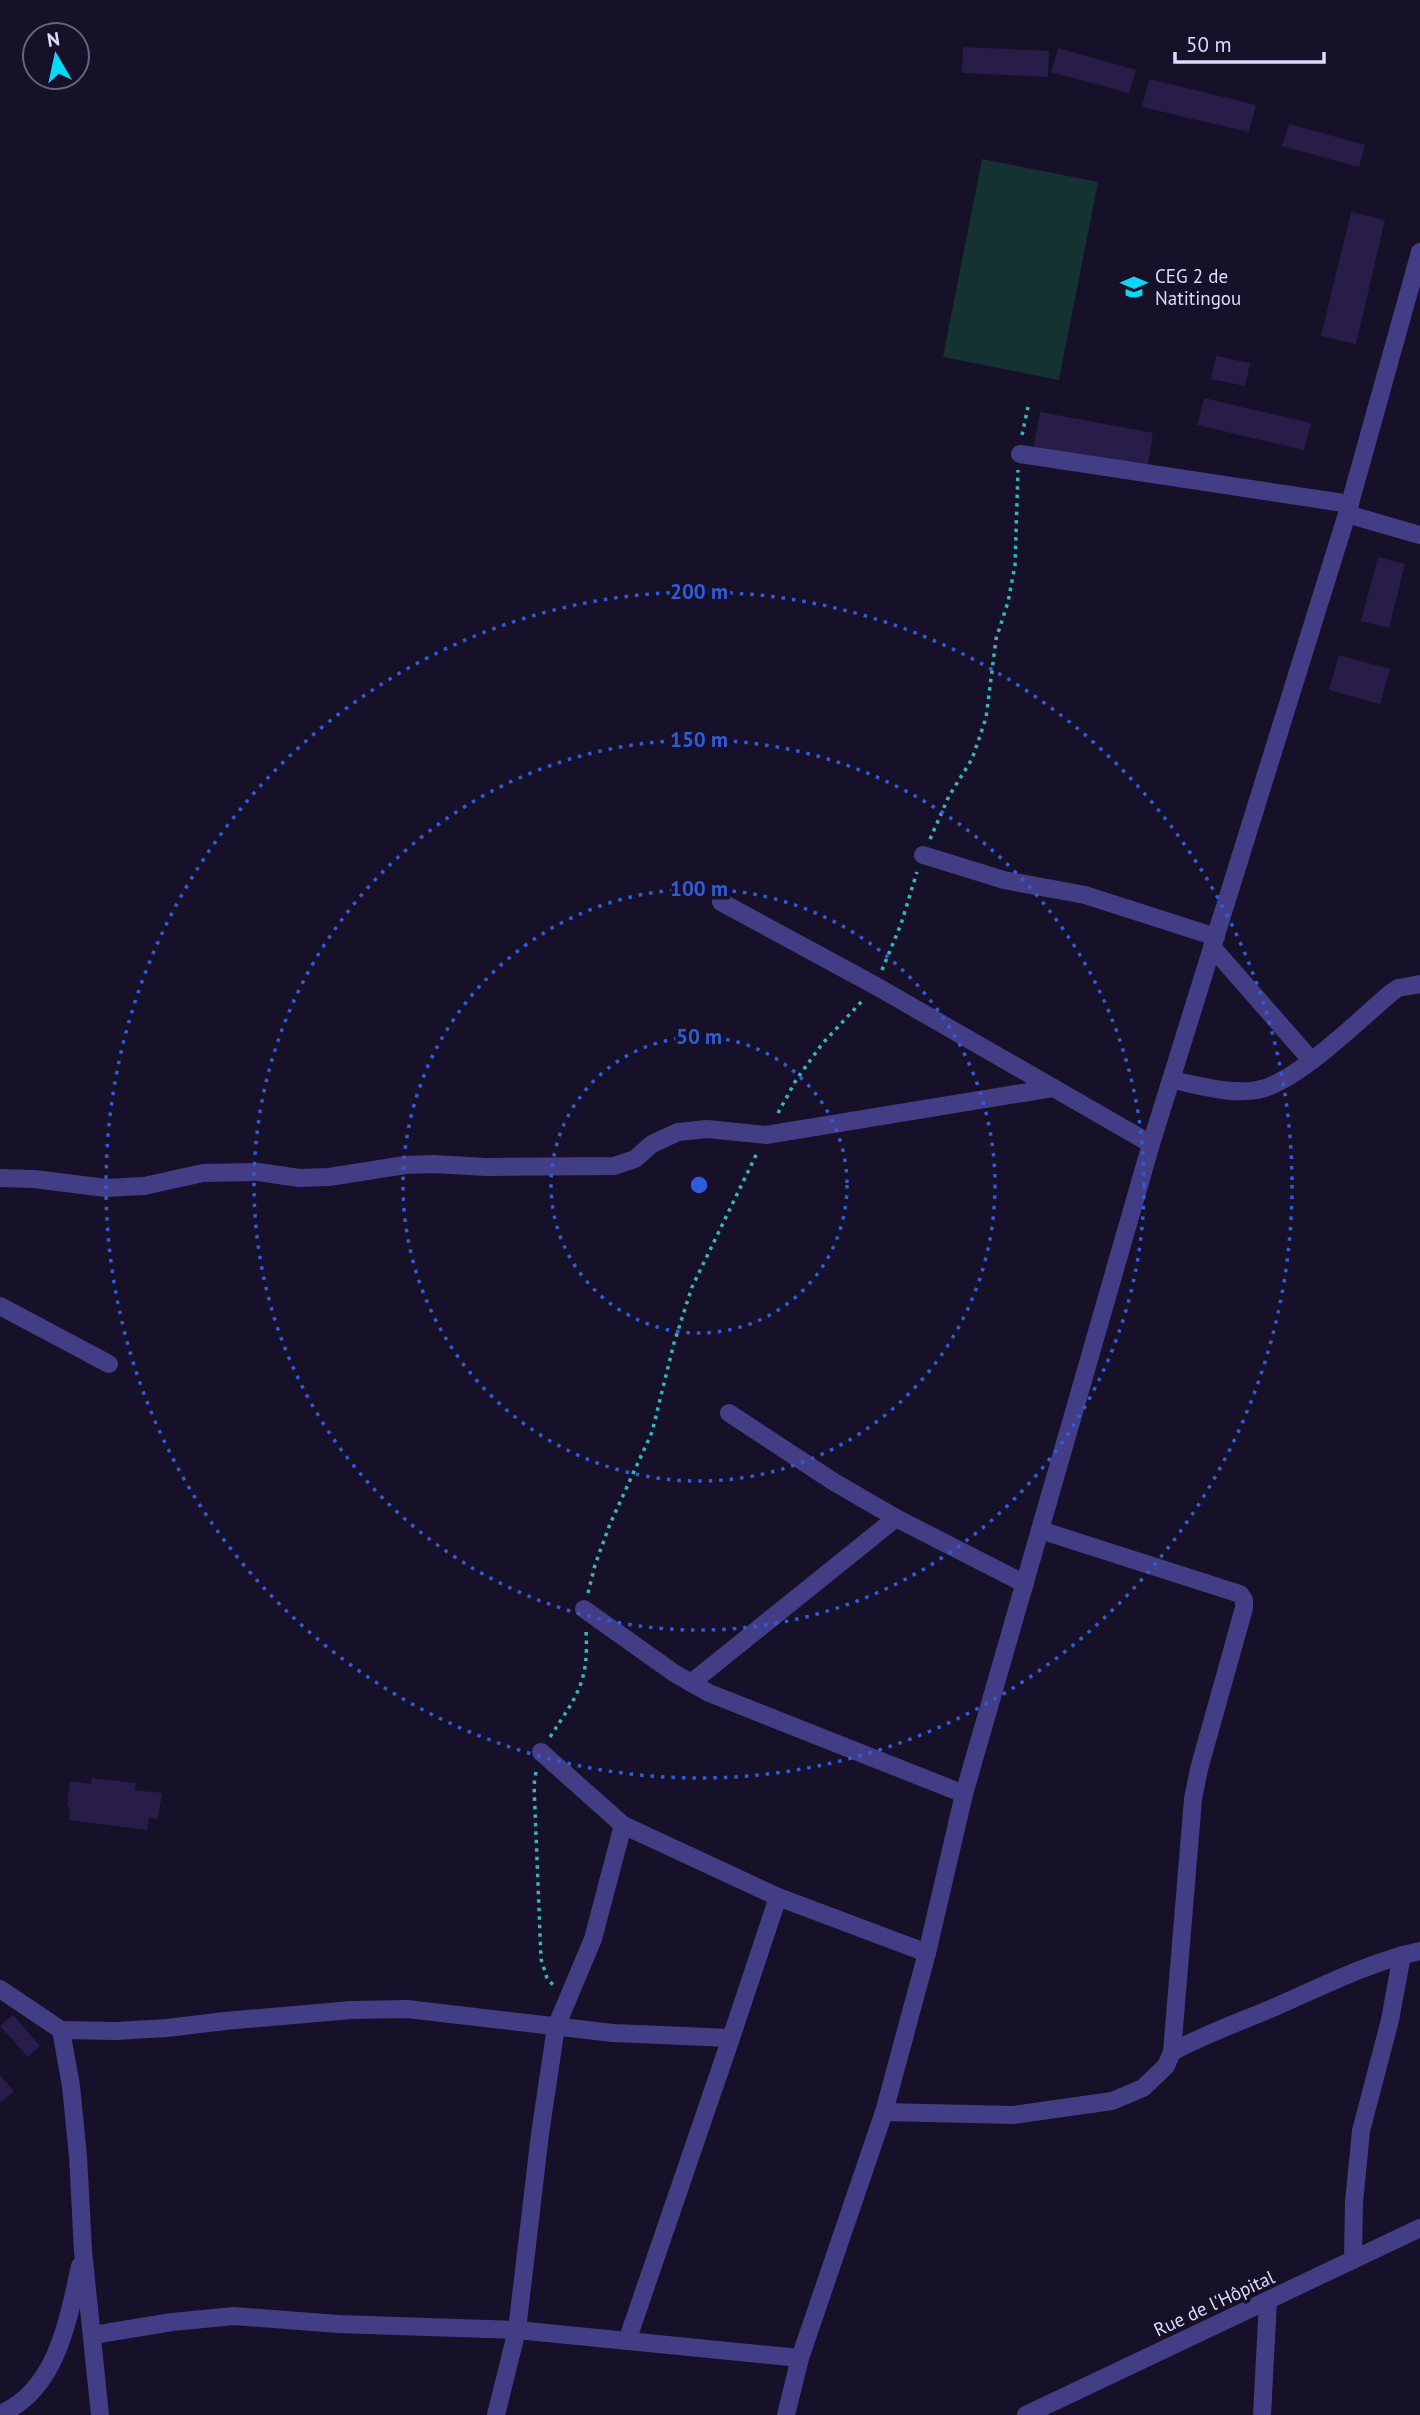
<svg xmlns="http://www.w3.org/2000/svg" width="1420" height="2415" font-family="'PT Sans',sans-serif">
  <style>
    .green { fill: #143232 }
    .building { fill: #281d49 }
    .lines { fill: none; stroke-linecap: round; stroke-linejoin: round }
    .path { stroke: #33b8b5; stroke-width: 3.5; stroke-dasharray: 3.5 5; stroke-linecap: butt }
    .street { stroke: #433d86; stroke-width: 18 }
    .ring { fill: none; stroke: #305cdc; stroke-width: 3.5; stroke-dasharray: 3.5 7 }
    .labels { text-anchor: middle; dominant-baseline: central; stroke-width: 7; stroke-linejoin: round; paint-order: stroke }
    .poi-label { font-size: 19px; fill: #dfd9fe; stroke: #161128; text-anchor: start }
    .street-label { font-size: 19px; fill: #dfd9fe; stroke: #161128 }
    .centre { fill: #305cdc; stroke: #161128; stroke-width: 3.5 }
    .ring-label { font-size: 21px; text-anchor: middle; font-weight: bold; fill: #305cdc; stroke: #161128; stroke-width: 7; stroke-linejoin: round; paint-order: stroke }
  </style>
  <rect width="100%" height="100%" fill="#161128"/>
  <path class="green" d="M982,159l116,23 -39,198 -116,-23z"/>
  <g class="building">
    <path d="M963,47l86,4 -1,26 -86,-4z"/>
    <path d="M1058,48l78,22 -7,23 -78,-21z"/>
    <path d="M1149,79l107,26 -7,27 -107,-25z"/>
    <path d="M1289,124l76,21 -6,22 -77,-21z"/>
    <path d="M1351,212l34,8 -29,124 -35,-8z"/>
    <path d="M1216,356l34,7 -5,23 -34,-7z"/>
    <path d="M1204,398l107,25 -7,27 -107,-25z"/>
    <path d="M1040,412l113,21 -6,37 -114,-20z"/>
    <path d="M1378,557l27,7 -16,64 -28,-7z"/>
    <path d="M1339,655l51,14 -10,35 -51,-14z"/>
    <path d="M92,1778l44,5 -1,7 27,3 -4,26 -9,-1 -2,12 -78,-10 1,-13h-3l3,-26 21,3z"/>
    <path d="M13,2015l27,31 -12,11 -28,-31z"/>
    <path d="M0,2075l14,16 -14,12z"/>
  </g>
  <g class="lines">
    <g class="path">
      <path d="M1022,435l6,-28"/>
      <path d="M930,839l19,-43 23,-37 14,-41 10,-79 12,-37 7,-37 3,-95"/>
      <path d="M882,970l19,-46 16,-52"/>
      <path d="M778,1113l18,-33 26,-36 41,-44"/>
      <path d="M588,1593l7,-28 15,-41 42,-92 22,-89 18,-56 66,-136"/>
      <path d="M550,1737c27,-42 39,-54 36,-106"/>
      <path d="M536,1772l-2,13 7,174 6,19 6,7"/>
    </g>
    <g class="street">
      <path d="M1020,454l330,50"/>
      <path d="M1347,514l73,21"/>
      <path d="M923,855l81,25 81,15 131,42"/>
      <path d="M721,902l155,84 275,158"/>
      <path d="M1212,947l99,113"/>
      <path d="M1172,1080c27,5 58,15 85,10 38,-6 103,-71 134,-97l7,-5 22,-4"/>
      <path d="M0,1178l34,1 72,9 38,-2 59,-13 55,-1 41,6 30,-1 76,-12 28,-1 53,3 128,-1 21,-7 17,-15 26,-12 29,-3 59,6 287,-47"/>
      <path d="M0,1306l109,58"/>
      <path d="M729,1413l105,69 62,36 129,66"/>
      <path d="M584,1609l90,64 35,20 255,101"/>
      <path d="M691,1683l205,-165"/>
      <path d="M541,1752l82,73"/>
      <path d="M0,1989l61,41 55,1 51,-3 58,-7 127,-11 55,-1 206,24 118,5 47,-141 149,56"/>
      <path d="M61,2030l10,56 7,70 5,95 17,164"/>
      <path d="M1172,2052c33,-18 68,-30 103,-45 48,-21 94,-45 145,-56"/>
      <path d="M884,2112l129,3 99,-14 31,-13 23,-22 6,-14 21,-253 6,-30 45,-161v-8l-4,-6 -200,-64"/>
      <path d="M1353,2260l1,-58 7,-71 29,-111 12,-65"/>
      <path d="M93,2335l79,-13 62,-6 104,8 179,6 283,28"/>
      <path d="M627,2341l104,-303"/>
      <path d="M0,2414c57,-24 68,-94 80,-148"/>
      <path d="M496,2415l21,-85 23,-196 16,-107 37,-88 30,-114 155,72"/>
      <path d="M786,2415l14,-57 84,-246 43,-159 37,-159 187,-650 196,-630 73,-262"/>
      <path d="M1026,2415l394,-187"/>
      <path d="M1262,2415l6,-114"/>
    </g>
  </g>
  <g class="ring">
    <circle cx="699" cy="1185" r="148"/>
    <circle cx="699" cy="1185" r="296"/>
    <circle cx="699" cy="1185" r="445"/>
    <circle cx="699" cy="1185" r="593"/>
  </g>
  <defs>
    <g id="school-bare" transform="scale(2.1)"><path d="M0-5L7-2L0 1L-7-2ZM-4 1L0 2.5L4 1V4Q0 6-4 4Z" fill="#0ad8f9" stroke="#161128" stroke-width="2.5" paint-order="stroke"/></g>
  </defs>
  <g fill-rule="evenodd">
    <use href="#school-bare" x="1134" y="287"/>
  </g>
  <g class="labels">
    <g class="poi-label">
      <text x="1155" y="276">CEG 2 de<tspan x="1155" dy="22">Natitingou</tspan></text>
    </g>
    <g class="street-label">
      <text transform="translate(1214 2303) rotate(-25)">Rue de l'Hôpital</text>
    </g>
  </g>
  <circle cx="699" cy="1185" r="10" class="centre"/>
  <g class="ring-label">
    <text x="699" y="599">200 m</text>
    <text x="699" y="747">150 m</text>
    <text x="699" y="896">100 m</text>
    <text x="699" y="1044">50 m</text>
  </g>
  <g transform="translate(56 56) rotate(351)"><circle r="33" fill="#161128" stroke="#66617e" stroke-width="2"/>
  <path d="M0-5L12 26L0 18L-12 26Z" fill="#0ad8f9"/>
  <text y="-10" font-size="19" font-weight="bold" text-anchor="middle" fill="#dfd9fe">N</text>
  </g>
  <path d="M1175 52v10h149v-10" fill="none" stroke="#dfd9fe" stroke-width="3.5"/>
  <text x="1186" y="52" font-size="21" fill="#dfd9fe" stroke="#161128" stroke-width="5" paint-order="stroke">50 m</text>
</svg>
